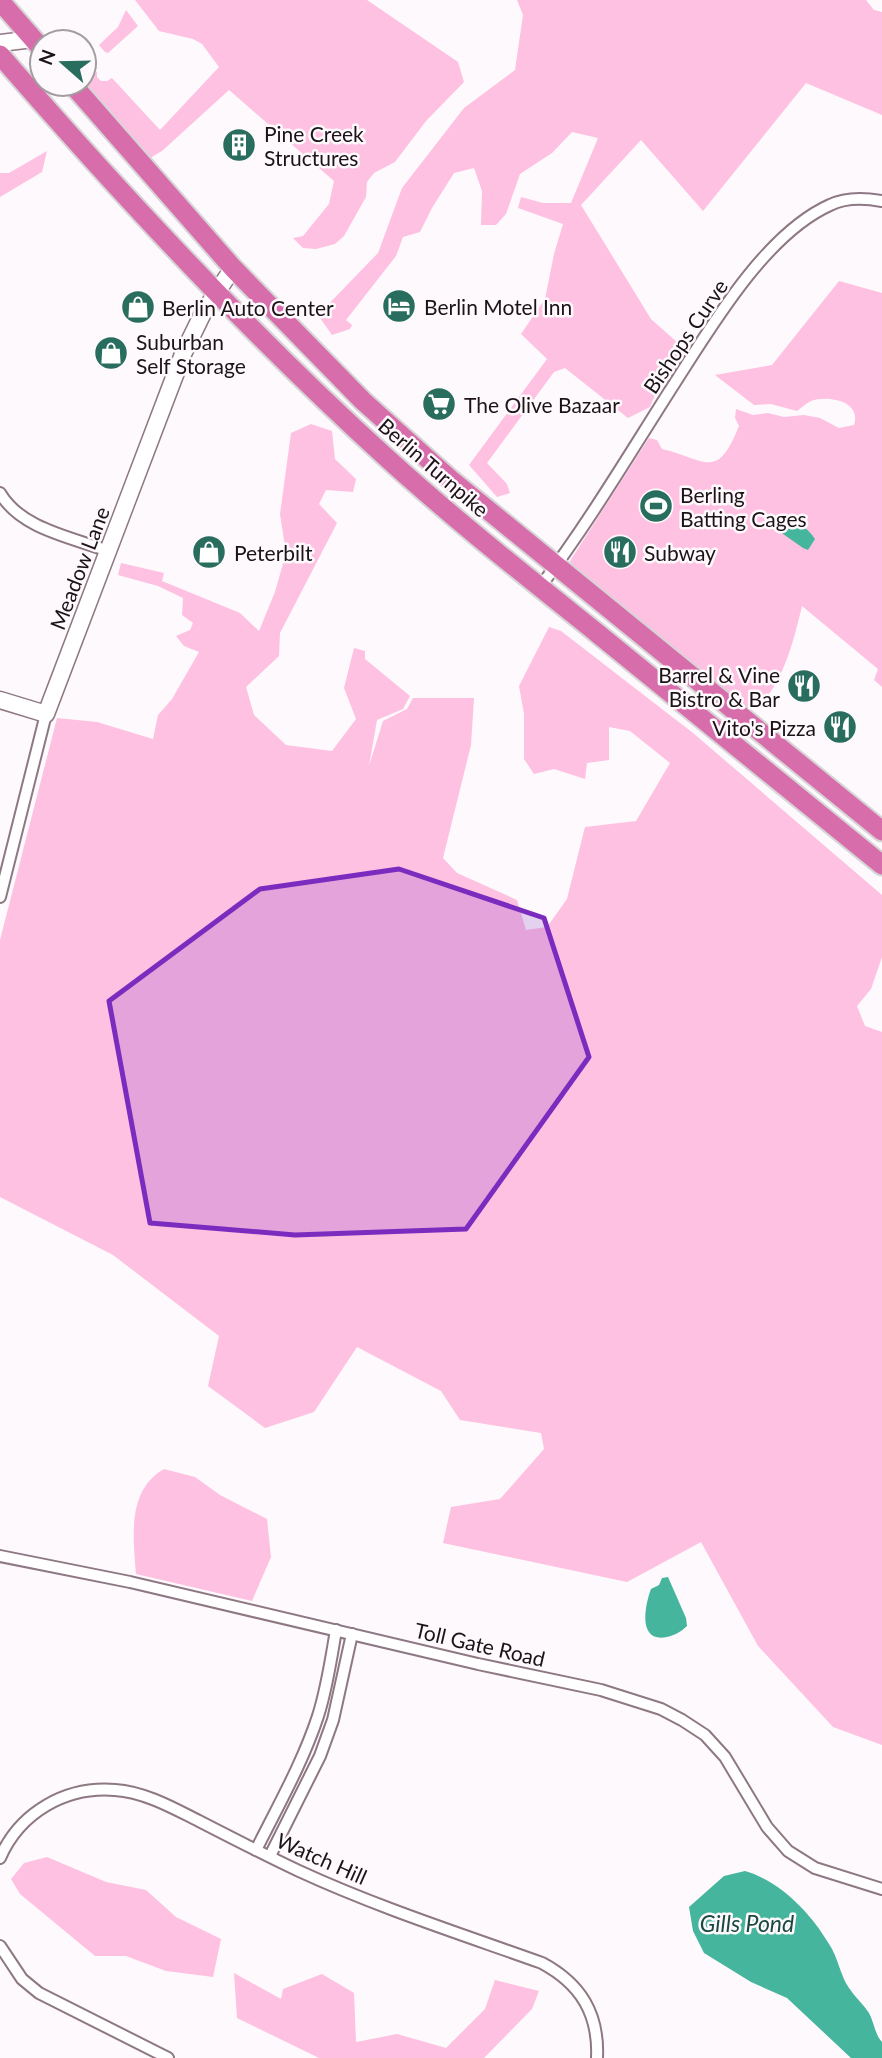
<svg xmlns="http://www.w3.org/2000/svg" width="882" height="2058" font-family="Lato,sans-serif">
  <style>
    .green { fill: #fec1e1 }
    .water { fill: #46b59e }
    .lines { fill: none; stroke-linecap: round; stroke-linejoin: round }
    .street-casing { stroke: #8e7883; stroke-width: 14 }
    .secondary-casing { stroke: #8e7883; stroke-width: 19 }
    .highway-casing { stroke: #d6d5d5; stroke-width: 23 }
    .street { stroke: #fff; stroke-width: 10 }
    .secondary { stroke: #fff; stroke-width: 16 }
    .highway { stroke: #d86dac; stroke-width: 19 }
    .marked { fill: #7b2cbf; fill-opacity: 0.2; stroke: #7b2cbf; stroke-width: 5; stroke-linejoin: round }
    .labels { text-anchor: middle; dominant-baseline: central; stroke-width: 5; stroke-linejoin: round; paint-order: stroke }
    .poi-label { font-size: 21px; fill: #1b1317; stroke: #fef9fc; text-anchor: start }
    .street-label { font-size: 21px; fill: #1b1317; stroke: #fef9fc }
    .water-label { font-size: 23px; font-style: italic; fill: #19493f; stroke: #fef9fc }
  </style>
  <rect width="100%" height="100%" fill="#fef9fc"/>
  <g class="green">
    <path d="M135,0h232l91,62 6,20 -38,39 -31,41 -21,11 -7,9 -1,15 -22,39 -9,8 -19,5 -13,-1 -10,-10 10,-2 26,-32 5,-23 -105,-91 -67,61 -12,7c-14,-11 -23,-26 -34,-40 -7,-10 -18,-20 -27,-30v-7l8,-10v6l4,4h6l5,-3 48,52 59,-63 -17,-23 -9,-5 -34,-8z"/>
    <path d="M517,0h349l8,10 8,2v103l-76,-32 -103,128 -62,-71 -60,65 70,114 37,33 -11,16 -15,10 -12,29 -22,11 -63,-50 -11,4 -67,91 20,21 3,9 -13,4 -28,-32 78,-106 -26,-25 24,-35 9,-45 9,-30 -45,-16 3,-11 22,6h28l27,-65 -26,-6 -20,21 -32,21 -14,40 -10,11h-15l1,-34 -8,-23 -20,5 -22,35 -12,24 -17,5 -7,19 -50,64 6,5 -2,4 -18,6 -14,-20 60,-62 24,-65 62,-80 51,-38 8,-55z"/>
    <path d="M126,10l12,16 -30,27 -3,-1 -6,-7 19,-18z"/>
    <path d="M47,151l-5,21 -42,25v-24h9z"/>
    <path d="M839,281l43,12v394l-8,-7 4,-11 -76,-63c-8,33 -18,76 -44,101l-14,2 -171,-142 -3,-6 79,-123 8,2 5,9c45,11 55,32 77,-23l-4,-8 1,-9 17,6 15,-2 16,4 20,-2 16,3 19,10 15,-3c8,-24 -26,-30 -43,-24 -4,2 -10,7 -14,10l-26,-7 -17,1 -39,-30 57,-10z"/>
    <path d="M311,424l21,7 3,28 21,20 -3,13 -27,-2 -7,14 18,19 -57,110 -1,23 -33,31 8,28 32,30 46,6 24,-32 -12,-31 10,-40 11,3v8l45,37 -7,13 -26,11 -8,46 14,-45 24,-12 6,-11h61l-3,47 -28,113 14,15 60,27 9,30 21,-3 20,-28 18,-72 51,-6 34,-58 -40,-32 -21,-4v33l-22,3 -2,16 -31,-10 -20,5 -10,-15v-45l-5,-28 30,-59 12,4 132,102 189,162v62l-11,32 -14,17 8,20 17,6v713l-49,-18 -75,-81 -57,-104 -74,40 -184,-39 8,-36 49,-8 44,-50 -3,-16 -81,-13 -19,-29 -84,-44 -43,65 -49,16 -57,-42 11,-50 -106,-81 -113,-58v-257l57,-222 40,4 56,17 5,-24 14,-16 27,-47 -15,-6 -8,-10 14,-6 3,-7 -11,-8 1,-17 -25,-12 -40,-11 3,-12 43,10 -2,8 78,32 19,18 16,-39 11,-39 -6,-39 11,-81z"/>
    <path d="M164,1469l31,8 25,18 47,24 4,38 -19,44 -116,-27c-3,-37 -9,-84 28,-105z"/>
    <path d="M47,1857l59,25 40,8 30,27 45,22 -8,38 -47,-6 -40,-15h-31l-75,-62 -9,-15 13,-16z"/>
    <path d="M234,1973l47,26 2,-10 39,-15 32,19 2,49 41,-8 49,14 39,-39 10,-29 44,11 -7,18 -48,49h-165l-82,-40z"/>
  </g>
  <g class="water">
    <path d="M777,517c16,0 29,9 38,22l-7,11 -5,-2 -27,-19 -3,-8z"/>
    <path d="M668,1577l18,41 1,8c-6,6 -12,9 -20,11 -30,6 -22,-32 -16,-48l8,-4 3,-7z"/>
    <path d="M745,1871c35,10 66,42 84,73 9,13 11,31 20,44 6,9 14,16 20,25 5,9 6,22 13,29v16h-31l-64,-60 -36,-16 -47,-29 -11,-22 -4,-24 35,-31z"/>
  </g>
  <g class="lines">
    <g class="street-casing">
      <g id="street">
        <path d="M0,493c21,36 71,44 108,58"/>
        <path d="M540,587c47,-62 87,-129 129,-195 39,-60 94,-157 161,-187 16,-8 35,-7 52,-4"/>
        <path d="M0,897l46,-183"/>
        <path d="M0,1556l130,26 348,82 123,26 60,19 21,11 23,15 20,22 42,70 21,24 27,17 67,21"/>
        <path d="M256,1850c22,-44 47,-88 62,-134 9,-28 13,-57 18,-86"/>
        <path d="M270,1856l50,-100 13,-36 19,-86"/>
        <path d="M0,1858c20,-46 66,-72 115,-68 30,2 58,18 84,31 33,17 66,34 100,50 78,36 162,63 243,92 39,21 57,51 55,95"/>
        <path d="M0,1946l22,33 17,14 129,65"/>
      </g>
    </g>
    <g class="secondary-casing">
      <g id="secondary">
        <path d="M0,43l33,-4"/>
        <path d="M0,700l46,14 137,-360 20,-41 30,-45"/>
      </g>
    </g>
    <g class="highway-casing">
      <g id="highway">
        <path d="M0,1l42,48"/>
        <path d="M0,55c122,141 250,279 388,404 67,61 138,117 209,174 95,77 190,154 285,232"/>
        <path d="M72,84l161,184 130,133 87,78 432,352"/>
      </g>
    </g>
    <use href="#street" class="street"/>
    <use href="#secondary" class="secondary"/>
    <use href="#highway" class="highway"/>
  </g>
  <path class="marked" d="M399,869l145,49 45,139 -123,172 -171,6 -145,-12 -41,-222 151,-112z"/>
  <defs>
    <g id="building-disc" transform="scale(1.75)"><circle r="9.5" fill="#296d5e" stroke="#fef9fc"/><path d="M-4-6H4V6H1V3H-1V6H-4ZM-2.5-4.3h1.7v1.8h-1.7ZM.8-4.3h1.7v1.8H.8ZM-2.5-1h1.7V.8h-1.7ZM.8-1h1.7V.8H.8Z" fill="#fff"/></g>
    <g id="hotel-disc" transform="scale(1.75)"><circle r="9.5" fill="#296d5e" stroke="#fef9fc"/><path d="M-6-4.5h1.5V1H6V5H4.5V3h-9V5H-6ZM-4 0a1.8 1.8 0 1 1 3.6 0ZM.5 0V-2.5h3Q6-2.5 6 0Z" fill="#fff"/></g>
    <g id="shop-disc" transform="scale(1.75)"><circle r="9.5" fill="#296d5e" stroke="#fef9fc"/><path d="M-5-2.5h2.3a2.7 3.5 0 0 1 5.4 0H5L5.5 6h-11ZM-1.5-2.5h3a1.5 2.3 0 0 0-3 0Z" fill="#fff"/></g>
    <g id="supermarket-disc" transform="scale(1.75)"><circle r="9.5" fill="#296d5e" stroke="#fef9fc"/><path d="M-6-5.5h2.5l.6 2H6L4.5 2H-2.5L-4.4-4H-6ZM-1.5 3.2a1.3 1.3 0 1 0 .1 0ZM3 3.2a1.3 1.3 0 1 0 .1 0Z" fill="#fff"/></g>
    <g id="stadium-disc" transform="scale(1.75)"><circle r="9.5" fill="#296d5e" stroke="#fef9fc"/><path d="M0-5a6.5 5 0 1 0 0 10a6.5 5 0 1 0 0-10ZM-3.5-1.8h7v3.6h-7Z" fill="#fff"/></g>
    <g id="restaurant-disc" transform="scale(1.75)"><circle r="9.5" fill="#296d5e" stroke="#fef9fc"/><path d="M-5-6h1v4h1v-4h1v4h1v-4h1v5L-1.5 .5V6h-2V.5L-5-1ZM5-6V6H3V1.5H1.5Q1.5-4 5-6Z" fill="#fff"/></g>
  </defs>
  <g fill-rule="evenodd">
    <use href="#building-disc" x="239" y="145"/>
    <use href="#hotel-disc" x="399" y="306"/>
    <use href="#shop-disc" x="138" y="307"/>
    <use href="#shop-disc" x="111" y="353"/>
    <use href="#supermarket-disc" x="439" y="404"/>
    <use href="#stadium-disc" x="656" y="506"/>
    <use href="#shop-disc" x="209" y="552"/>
    <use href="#restaurant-disc" x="620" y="552"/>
    <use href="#restaurant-disc" x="804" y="686"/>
    <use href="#restaurant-disc" x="840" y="727"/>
  </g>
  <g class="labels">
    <g class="poi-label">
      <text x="264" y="133">Pine Creek<tspan x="264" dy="24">Structures</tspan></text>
      <text x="424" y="306">Berlin Motel Inn</text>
      <text x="162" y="307">Berlin Auto Center</text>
      <text x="136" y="341">Suburban<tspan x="136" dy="24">Self Storage</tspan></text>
      <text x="464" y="404">The Olive Bazaar</text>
      <text x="680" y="494">Berling<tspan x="680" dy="24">Batting Cages</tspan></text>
      <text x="234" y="552">Peterbilt</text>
      <text x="644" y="552">Subway</text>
      <text x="780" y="674" text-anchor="end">Barrel &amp; Vine<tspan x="780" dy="24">Bistro &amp; Bar</tspan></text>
      <text x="816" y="727" text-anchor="end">Vito's Pizza</text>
    </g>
    <g class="street-label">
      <text transform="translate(685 336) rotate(-56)">Bishops Curve</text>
      <text transform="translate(434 467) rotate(41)">Berlin Turnpike</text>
      <text transform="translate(79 568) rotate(-69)">Meadow Lane</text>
      <text transform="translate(480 1644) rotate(13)">Toll Gate Road</text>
      <text transform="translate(322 1858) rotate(24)">Watch Hill</text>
    </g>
    <g class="water-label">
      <text x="747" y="1923">Gills Pond</text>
    </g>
  </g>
  <g transform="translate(63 63) rotate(290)"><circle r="33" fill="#fef9fc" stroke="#a39da0" stroke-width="2"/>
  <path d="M0-5L12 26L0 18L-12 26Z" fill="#296d5e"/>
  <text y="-10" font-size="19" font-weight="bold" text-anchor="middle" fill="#1b1317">N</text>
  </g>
</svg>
